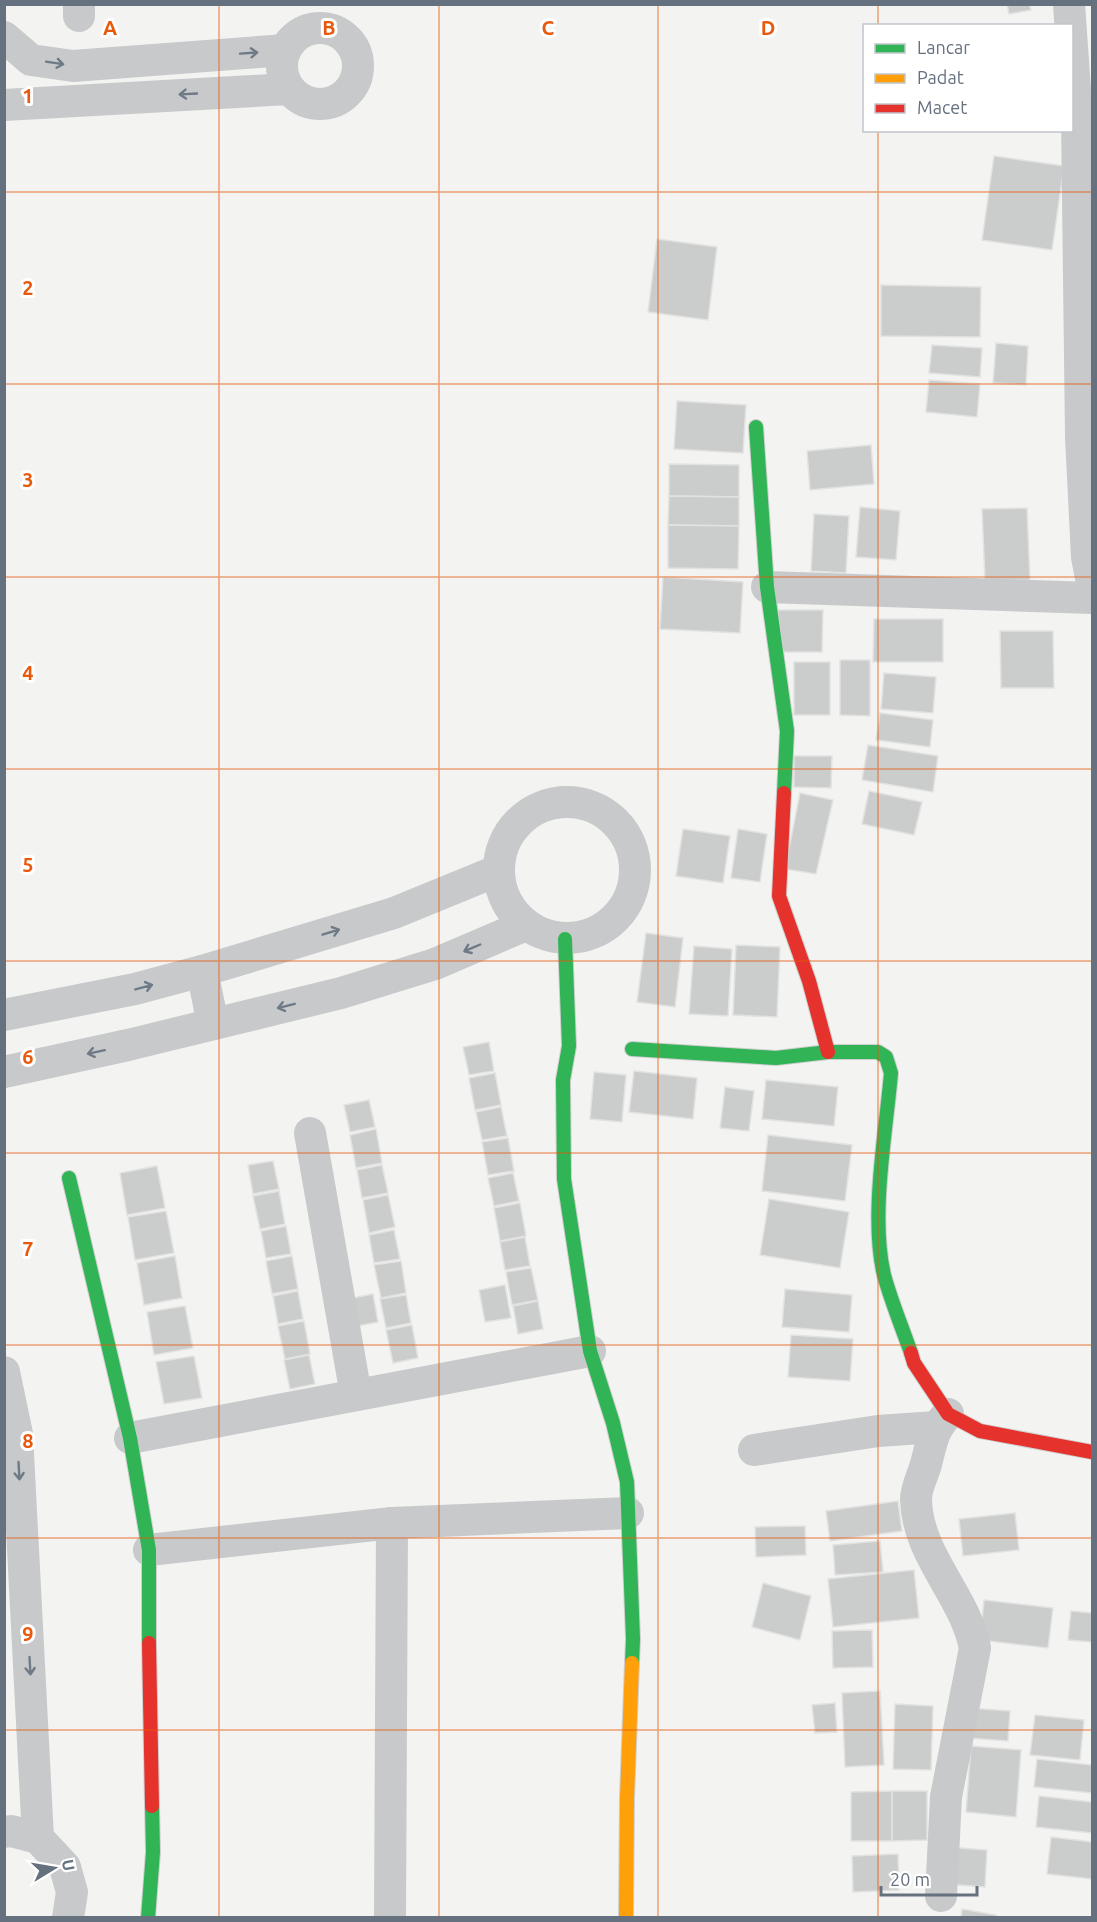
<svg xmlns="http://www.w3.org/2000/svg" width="1097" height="1922" font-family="Ubuntu,sans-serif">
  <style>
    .building { fill: #cbcccc; stroke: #e2e2e1; stroke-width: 1.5 }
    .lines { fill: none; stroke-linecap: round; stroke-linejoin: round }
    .fast-casing { stroke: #cfcfcf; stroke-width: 16 }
    .slow-casing { stroke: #cfcfcf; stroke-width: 16 }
    .jam-casing { stroke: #cfcfcf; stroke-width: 16 }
    .street { stroke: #c8c9cb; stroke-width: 32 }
    .fast { stroke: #30b455; stroke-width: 14 }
    .slow { stroke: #ff9f0a; stroke-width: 14 }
    .jam { stroke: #e5322d; stroke-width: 14 }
    .oneway { stroke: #6f7a87 }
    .grid { fill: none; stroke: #e8590c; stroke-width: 1.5; stroke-opacity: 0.55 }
    .grid-label { font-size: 20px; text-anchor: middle; font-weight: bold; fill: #e8590c; stroke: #fff; stroke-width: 6; stroke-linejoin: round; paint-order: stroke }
  </style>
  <rect width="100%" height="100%" fill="#f3f3f1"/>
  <g class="building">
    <path d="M1007,4h22l2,6 -22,4z"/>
    <path d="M994,156l70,10 -12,84 -70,-10z"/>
    <path d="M657,239l60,8 -9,73 -60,-8z"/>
    <path d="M881,285l100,2 -1,50 -99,-1z"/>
    <path d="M996,343l32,3 -2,39 -33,-2z"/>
    <path d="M932,345l50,3 -2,29 -51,-4z"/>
    <path d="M929,380l51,4 -3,33 -51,-5z"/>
    <path d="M677,401l69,4 -3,48 -69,-4z"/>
    <path d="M871,445l3,39 -64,6 -3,-39z"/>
    <path d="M669,464l70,1v32l-70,-1z"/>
    <path d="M669,496l70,1v29l-71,-1z"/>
    <path d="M860,507l40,4 -4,49 -40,-3z"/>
    <path d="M1027,508l3,72 -45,1 -3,-72z"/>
    <path d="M814,514l35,2 -3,57 -35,-2z"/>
    <path d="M668,525l71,1 -1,43 -70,-1z"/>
    <path d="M663,577l80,5 -3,51 -80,-4z"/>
    <path d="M778,610h45l-1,42h-42z"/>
    <path d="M874,619h69v43h-70z"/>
    <path d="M1000,631h53l1,57h-53z"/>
    <path d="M840,660h30v56l-30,-1z"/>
    <rect x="794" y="662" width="36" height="53"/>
    <path d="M884,673l52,4 -3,36 -52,-4z"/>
    <path d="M880,713l53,7 -3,27 -54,-7z"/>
    <path d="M868,745l70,11 -5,36 -71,-12z"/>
    <path d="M794,756h38l-1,32 -37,-1z"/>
    <path d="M869,791l53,11 -8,33 -52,-11z"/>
    <path d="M800,793l33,7 -17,74 -31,-5z"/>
    <path d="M683,829l47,7 -7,47 -47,-7z"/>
    <path d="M738,829l29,5 -7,48 -29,-4z"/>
    <path d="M646,933l37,5 -8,69 -38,-5z"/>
    <path d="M736,945l44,2 -3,70 -44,-2z"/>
    <path d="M694,946l38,3 -4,67 -39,-2z"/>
    <path d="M489,1042l5,29 -25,4 -6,-28z"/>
    <path d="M634,1071l63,7 -4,41 -64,-7z"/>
    <path d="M594,1072l32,3 -4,47 -32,-3z"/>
    <path d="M495,1073l6,32 -26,5 -6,-32z"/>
    <path d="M766,1080l72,7 -4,39 -72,-7z"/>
    <path d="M725,1087l29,4 -5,40 -29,-3z"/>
    <path d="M369,1100l6,27 -25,5 -6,-27z"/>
    <path d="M501,1107l6,29 -25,4 -6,-28z"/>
    <path d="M376,1129l6,34 -26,5 -6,-33z"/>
    <path d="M768,1135l84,10 -7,56 -83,-10z"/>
    <path d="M508,1138l6,33 -26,4 -6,-33z"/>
    <path d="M273,1161l6,28 -26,5 -5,-29z"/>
    <path d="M382,1165l6,28 -26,5 -5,-28z"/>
    <path d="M157,1166l8,42 -38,7 -7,-42z"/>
    <path d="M513,1173l6,28 -25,5 -6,-28z"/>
    <path d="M279,1191l6,33 -25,5 -7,-33z"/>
    <path d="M388,1195l7,32 -26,6 -6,-33z"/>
    <path d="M769,1199l80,13 -9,56 -80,-13z"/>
    <path d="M520,1203l6,33 -26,5 -6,-33z"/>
    <path d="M166,1211l8,42 -39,7 -7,-43z"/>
    <path d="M286,1226l5,28 -25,4 -5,-27z"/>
    <path d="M394,1230l6,29 -26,4 -5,-28z"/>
    <path d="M525,1237l5,29 -25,4 -5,-28z"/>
    <path d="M175,1256l7,42 -38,7 -7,-42z"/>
    <path d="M292,1256l6,33 -26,5 -6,-33z"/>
    <path d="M401,1261l5,32 -25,5 -7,-33z"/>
    <path d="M531,1268l7,32 -26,5 -6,-33z"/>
    <path d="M505,1285l6,33 -26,4 -6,-32z"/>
    <path d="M785,1289l67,6 -3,37 -67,-5z"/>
    <path d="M298,1291l5,28 -25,5 -5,-28z"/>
    <path d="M373,1294l5,28 -25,5 -5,-28z"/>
    <path d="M406,1295l5,28 -25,5 -6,-29z"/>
    <path d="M538,1301l5,28 -25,5 -5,-28z"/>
    <path d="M185,1306l8,42 -39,7 -7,-43z"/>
    <path d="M304,1321l6,33 -25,5 -7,-33z"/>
    <path d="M412,1325l6,33 -25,5 -7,-33z"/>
    <path d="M791,1335l62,4 -3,42 -62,-4z"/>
    <path d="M309,1355l6,29 -25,5 -6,-29z"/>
    <path d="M194,1356l8,42 -38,6 -8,-42z"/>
    <path d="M898,1501l4,30 -72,10 -4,-30z"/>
    <path d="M1015,1513l4,37 -56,6 -4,-37z"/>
    <path d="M805,1526l1,29 -50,2 -1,-30z"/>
    <path d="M880,1541l3,31 -48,3 -2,-30z"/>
    <path d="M914,1570l5,48 -86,9 -5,-48z"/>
    <path d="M763,1583l48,13 -11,44 -48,-13z"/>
    <path d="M984,1600l69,8 -5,40 -68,-8z"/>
    <path d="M1071,1611l21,2v29l-24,-2z"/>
    <path d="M872,1630l1,37 -40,1 -1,-37z"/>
    <path d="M880,1691l4,74 -39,2 -3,-74z"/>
    <path d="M835,1703l2,29 -22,1 -3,-28z"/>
    <path d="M895,1704l38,2 -2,64 -38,-1z"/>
    <path d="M970,1708l40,3 -2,30 -40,-3z"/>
    <path d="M1035,1715l49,5 -4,40 -50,-5z"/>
    <path d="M971,1746l50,4 -5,67 -50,-5z"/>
    <path d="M1037,1759l55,6v28l-58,-6z"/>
    <path d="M892,1791v50h-41v-49z"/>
    <path d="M892,1791h35v49l-35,1z"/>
    <path d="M1039,1796l53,6v31l-56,-6z"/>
    <path d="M1051,1837l41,5v37l-45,-5z"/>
    <path d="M947,1847l40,3 -2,37 -40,-3z"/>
    <path d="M898,1854l1,36 -46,2 -1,-36z"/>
    <path d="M962,1909l34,6 -1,3h-34z"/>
  </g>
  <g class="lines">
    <g class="fast-casing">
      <g id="fast">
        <path d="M756,427l11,160 20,144 -3,62"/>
        <path d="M565,939l4,107 -6,34 1,99 26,172 23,72 14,59 6,157 -1,24"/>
        <path d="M632,1049l144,9 52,-6h50l8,5 5,16c-5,59 -21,144 -7,202 7,26 18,52 27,78"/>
        <path d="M69,1178l61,260 19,112v93"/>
        <path d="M148,1918l5,-66 -1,-46"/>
      </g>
    </g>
    <g class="slow-casing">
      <path id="slow" d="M626,1918l1,-120 5,-135"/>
    </g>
    <g class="jam-casing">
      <g id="jam">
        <path d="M784,793l-5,103 30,85 19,71"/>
        <path d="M911,1353l3,10 34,51 32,17 112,21"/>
        <path d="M149,1643l3,163"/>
      </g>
    </g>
    <g class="street">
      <path d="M79,4v12"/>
      <path d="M1069,4l8,114 4,319 6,120 5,26"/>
      <circle cx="320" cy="66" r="38"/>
      <path d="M4,37l27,23 42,6 212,-16"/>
      <path d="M4,105l285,-16"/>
      <path d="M767,587l325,11"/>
      <circle cx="567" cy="870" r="68"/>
      <path d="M202,971l11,53"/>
      <path d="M4,1015l131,-26 67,-18 192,-58 105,-43"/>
      <path d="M4,1072l124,-27 213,-52 94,-29 91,-39"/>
      <path d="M310,1133l46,262"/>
      <path d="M4,1372l13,62 21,404"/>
      <path d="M130,1438l460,-87"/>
      <path d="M754,1450l124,-19 58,-4"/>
      <path d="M149,1550l243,-27 236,-10"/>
      <path d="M4,1832l7,-1 27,7 27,29 7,25 -4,26"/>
      <path d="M941,1896l5,-99 29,-149c-10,-53 -58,-92 -59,-149 0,-11 7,-24 10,-35 6,-22 6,-33 22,-50"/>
      <path d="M390,1918l2,-395"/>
    </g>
    <use href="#fast" class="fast"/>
    <use href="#slow" class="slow"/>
    <use href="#jam" class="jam"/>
  </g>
  <defs><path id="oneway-shaft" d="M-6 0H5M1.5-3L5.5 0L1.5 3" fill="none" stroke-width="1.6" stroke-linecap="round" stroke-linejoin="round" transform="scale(1.5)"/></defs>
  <g class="oneway">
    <use href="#oneway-shaft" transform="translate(249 53) rotate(-4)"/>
    <use href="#oneway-shaft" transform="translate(55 63) rotate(9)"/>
    <use href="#oneway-shaft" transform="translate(188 94) rotate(177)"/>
    <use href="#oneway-shaft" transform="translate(331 932) rotate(-17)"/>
    <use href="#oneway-shaft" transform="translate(472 948) rotate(157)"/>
    <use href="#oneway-shaft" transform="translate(144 987) rotate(-15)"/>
    <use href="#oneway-shaft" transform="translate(286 1006) rotate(166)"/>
    <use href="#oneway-shaft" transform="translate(96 1052) rotate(168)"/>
    <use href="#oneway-shaft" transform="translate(19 1471) rotate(87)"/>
    <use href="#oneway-shaft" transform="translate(30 1666) rotate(87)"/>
  </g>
  <path class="grid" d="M219,4v1914M439,4v1914M658,4v1914M878,4v22M878,130v1788M4,192h1088M4,384h1088M4,577h1088M4,769h1088M4,961h1088M4,1153h1088M4,1345h1088M4,1538h1088M4,1730h1088"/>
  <g class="grid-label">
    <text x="110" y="35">A</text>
    <text x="329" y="35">B</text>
    <text x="548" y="35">C</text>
    <text x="768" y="35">D</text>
    <text x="28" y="103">1</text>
    <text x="28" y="295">2</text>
    <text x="28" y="487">3</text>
    <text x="28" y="680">4</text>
    <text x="28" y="872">5</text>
    <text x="28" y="1064">6</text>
    <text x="28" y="1256">7</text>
    <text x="28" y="1448">8</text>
    <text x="28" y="1641">9</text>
  </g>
  <rect width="1097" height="1922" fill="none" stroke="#65717f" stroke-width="12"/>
  <rect x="863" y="24" width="210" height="108" fill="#ffffff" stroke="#c1c6cc" stroke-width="1.5"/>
  <rect x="875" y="44" width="30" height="9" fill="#30b455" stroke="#c1c6cc" stroke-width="1.5"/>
  <text x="917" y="54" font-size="18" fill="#65717f">Lancar</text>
  <rect x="875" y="74" width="30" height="9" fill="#ff9f0a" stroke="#c1c6cc" stroke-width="1.5"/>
  <text x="917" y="84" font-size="18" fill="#65717f">Padat</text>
  <rect x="875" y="104" width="30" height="9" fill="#e5322d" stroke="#c1c6cc" stroke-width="1.5"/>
  <text x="917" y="114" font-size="18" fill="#65717f">Macet</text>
  <g transform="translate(54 1868) rotate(79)" stroke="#ffffff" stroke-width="4.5" paint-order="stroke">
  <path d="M0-4.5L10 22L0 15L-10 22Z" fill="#65717f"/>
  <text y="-9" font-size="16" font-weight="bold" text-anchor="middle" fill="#65717f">U</text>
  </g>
  <path d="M881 1886v9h96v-9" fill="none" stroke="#65717f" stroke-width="3"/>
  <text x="890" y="1886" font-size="18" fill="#65717f" stroke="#ffffff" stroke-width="4.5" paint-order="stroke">20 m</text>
</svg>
